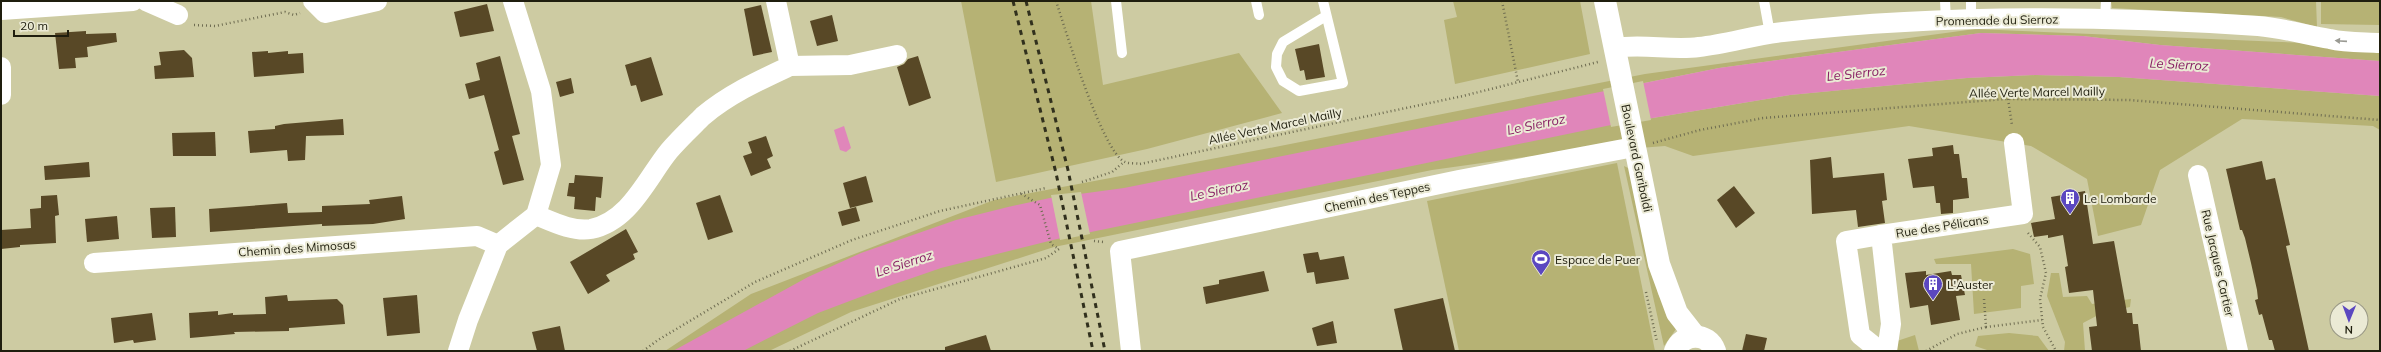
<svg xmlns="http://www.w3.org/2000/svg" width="2381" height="352" font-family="Mulish,sans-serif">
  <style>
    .green { fill: #b6b274 }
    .water { fill: #e086ba }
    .pier { fill: #cdcba2 }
    .building { fill: #584826 }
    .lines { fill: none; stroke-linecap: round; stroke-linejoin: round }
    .path { stroke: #6e6c51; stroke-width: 2.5; stroke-dasharray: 1 3; stroke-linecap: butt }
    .service { stroke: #fff; stroke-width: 10 }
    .minor { stroke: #fff; stroke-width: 20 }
    .secondary { stroke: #fff; stroke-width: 22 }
    .rail { stroke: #31301d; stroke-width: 3; stroke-dasharray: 5 5; stroke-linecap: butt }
    .oneway { fill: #9a9a93 }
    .labels { text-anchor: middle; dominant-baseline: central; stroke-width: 4; stroke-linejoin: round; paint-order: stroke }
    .street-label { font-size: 12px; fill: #1f1e0e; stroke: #ebead5 }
    .poi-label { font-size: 12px; fill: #1f1e0e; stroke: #ebead5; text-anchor: start }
    .water-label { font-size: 13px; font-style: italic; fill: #871e63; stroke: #ebead5 }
  </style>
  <rect width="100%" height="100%" fill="#cdcba2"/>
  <g class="green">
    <path d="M961,1h130l12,84 136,-32 43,60 -135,36 -151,33z"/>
    <path d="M1453,1h127l10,53 -135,30 -11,-64 13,-3z"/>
    <path d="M2111,1h205l1,26 -36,-10 -169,-9z"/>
    <path d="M2321,1h59v24l-59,-1z"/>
    <path d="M1975,29l331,14 74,5v13l-220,-16 -77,-9 -102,-3 -262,35 -115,23 7,34 179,-30 177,-17 68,-3 84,2 261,19v34l-7,-4 -131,-7 -82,51 -19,55 -43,11 -11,-57 -56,-33 -122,-20 -216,30 -28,-10 -140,11 -93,13 -378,77 -203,65 -82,39h-104l86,-57 243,-94 281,-53 370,-73z"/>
    <path d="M1617,163l38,188h-196l-32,-150z"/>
    <path d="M1624,166l8,4 26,124 18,35 -12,17z"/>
    <path d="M2013,249l17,5 4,30 -13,2v22l-47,6 -3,-50h-35l-2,-5z"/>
    <path d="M2051,273h8l4,24 24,-1 5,8 39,-5 -1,8 -28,6 -19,10 2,28h-21l1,-9 -18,-46z"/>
    <path d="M2009,333l29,3 11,15h-59l-15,-5 3,-10z"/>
    <path d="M1915,335l4,16h-22l-3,-9z"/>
  </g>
  <g class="water">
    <path d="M1981,33l102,3 77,9 220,16v35l-261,-19 -84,-2 -68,3 -177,17 -179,30 -554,114 -116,29 -49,17 -74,28 -75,38h-70l135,-74 53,-24 95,-33 52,-13 42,-9 74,-10 595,-120z"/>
    <path d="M844,126l7,22 -5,4 -6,-2 -6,-20z"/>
  </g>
  <g class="pier">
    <path d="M1643,81l8,39 -40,7 -8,-38z"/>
    <path d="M1081,192l9,42 -30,6 -9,-45z"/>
  </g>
  <g class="building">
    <path d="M487,4l7,27 -34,6 -6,-25z"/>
    <path d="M761,5l11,47 -19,4 -9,-47z"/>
    <path d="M832,15l6,26 -21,5 -7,-25z"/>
    <path d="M86,31v3l30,-1 1,9 -30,5 1,10 -13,1 1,10 -17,1 -4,-36z"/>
    <path d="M1319,44l6,33 -19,3 -2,-10 -4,1 -5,-22z"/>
    <path d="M184,50l8,8 2,19 -39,2 -1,-13 7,-1 -2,-13z"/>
    <path d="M268,51v2l20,-2v3l15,-1 1,20 -50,4 -2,-25z"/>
    <path d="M500,56l20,78 -8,2 12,44 -21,5 -9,-33 5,-2 -15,-55 -15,4 -4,-15 15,-4 -4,-17z"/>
    <path d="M918,56l13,42 -22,8 -12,-39 7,-3 4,-5z"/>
    <path d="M651,57l12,38 -22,7 -5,-17 -5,1 -6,-21z"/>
    <path d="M571,78l3,15 -14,4 -4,-15z"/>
    <path d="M343,119l1,16 -38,1 -1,24 -17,1 -1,-11 -37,3 -2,-22 27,-2v-3l9,-2z"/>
    <path d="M215,132l1,24h-43l-1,-23z"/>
    <path d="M766,136l7,20 -6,3 4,9 -20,8 -8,-20 9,-3 -4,-11z"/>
    <path d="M1953,145l1,9h5l3,24h5l2,20 -16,2v13l-12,1 -1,-11h-4l-2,-17 -21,2 -5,-29 25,-3 -1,-8z"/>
    <path d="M1831,157l2,21 51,-5 3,27 -5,1 3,22 -27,4 -2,-17 -44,4 -2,-54z"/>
    <path d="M2262,161l4,19 9,-2 15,67 -4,1 23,105h-34l-3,-11h-3l-7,-26 -3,1 -4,-15 3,-1 -1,-9 -6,-27 -6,-25 -3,-8h-2l-14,-61z"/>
    <path d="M89,162l1,15 -45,3 -1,-14z"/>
    <path d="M575,175l28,2 -2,21 -5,-1 -1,14 -21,-2 1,-12 -8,-1 2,-13h5z"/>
    <path d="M866,176l7,26 -23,6 -7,-25z"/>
    <path d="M1734,186l21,27 -19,15 -19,-28z"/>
    <path d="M2085,191l8,53 21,-3 13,72h5l1,11h5l3,27h-49l-3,-24 8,-1 -4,-36 -24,3 -4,-26 3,-1 -5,-31 -15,3v-3l-14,2 -3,-14 24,-4 -4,-22z"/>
    <path d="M57,195l2,20 -4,1 1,27 -36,2v2l-19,2v-19l30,-2 -1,-19 11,-1v-12z"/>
    <path d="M720,195l13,37 -25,8 -12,-37z"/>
    <path d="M402,196l3,23 -32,5 -51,2v-2l-112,8 -1,-23 78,-6 1,10 34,-1v-6l48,-2 -1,-4z"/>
    <path d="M175,207l1,30 -24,1 -2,-30z"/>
    <path d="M856,207l4,14 -18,5 -4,-14z"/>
    <path d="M117,216l2,23 -32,3 -2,-23z"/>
    <path d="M626,229l12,23 -5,2 2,5 -29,16 4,6 -22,13 -18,-32z"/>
    <path d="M1318,252l2,8 24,-4 5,23 -33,5 -2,-12 -7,1 -4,-19z"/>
    <path d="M1264,271l5,20 -63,13 -3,-17 16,-3v-4z"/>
    <path d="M1926,271v4l25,-4 1,4h9l4,20 -9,1 4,24 -29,5 -3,-20 -18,3 -5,-35z"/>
    <path d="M287,295l1,6 49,-2 6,6 2,19 -56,4v3l-55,1 1,2 -45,4 -1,-25 29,-2v4l15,-2v2l33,-1 -1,-17z"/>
    <path d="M417,295l3,38 -33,3 -4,-38z"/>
    <path d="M1443,298l12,53h-52l-9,-42z"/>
    <path d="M152,313l4,27 -22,3 -1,-3 -19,3 -3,-25z"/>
    <path d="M1333,321l4,22 -20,3 -5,-18z"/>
    <path d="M560,326l5,25h-28l-5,-19z"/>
    <path d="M1746,334l21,4 -3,13h-22z"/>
    <path d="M986,335l5,16h-46v-4z"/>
  </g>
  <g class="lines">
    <g class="path">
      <path d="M1056,1c9,27 46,151 69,161 4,2 11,1 15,2l323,-68 135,-34"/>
      <path d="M1502,1l16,81"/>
      <path d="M194,25l21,1 70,-14 9,3 6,-2"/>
      <path d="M2008,99l4,26"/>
      <path d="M1653,143l47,-13 63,-12 242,-19 124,1 251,20"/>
      <path d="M1082,182l30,-10 12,-10"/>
      <path d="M2028,233l12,14 6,26 -6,26 3,28 13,24"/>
      <path d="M1094,241l10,1"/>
      <path d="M1646,292l11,50"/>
      <path d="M1984,299l2,28 56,-7"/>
      <path d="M643,351l15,-11 97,-58 97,-42 88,-29 106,-23"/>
      <path d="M790,351l110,-52 146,-41 13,-9 -8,-5 -11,-39 -20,-12"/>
      <path d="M1926,351l31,-17 29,-7"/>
    </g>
    <g class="service">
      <path d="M1116,1l6,52"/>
      <path d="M1256,1l3,14"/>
      <path d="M1323,1l20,82 -44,8 -16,-10 -7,-14 1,-13 6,-12 43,-26"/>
      <path d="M1764,1l6,33"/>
      <path d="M1945,1l1,19"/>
      <path d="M1971,1v18"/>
      <path d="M2105,19l1,-18"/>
    </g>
    <g class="minor">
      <path d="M146,1l32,14"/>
      <path d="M313,1l12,12 52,-12"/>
      <path d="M1,10l132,-9"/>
      <path d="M1615,48c28,-5 56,3 84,-1 28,-3 56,-12 84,-15 157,-18 317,-17 475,-6 25,2 48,9 72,13 16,4 34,3 50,4"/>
      <path d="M790,66l60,-1 47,-10"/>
      <path d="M1,67v28"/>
      <path d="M2198,175l40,176"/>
      <path d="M536,215c17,7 37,17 55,14 39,-8 56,-51 78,-78 10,-12 23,-24 34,-35 26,-22 57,-36 87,-50l-14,-65"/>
      <path d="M94,263l383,-27 21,9"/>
      <path d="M458,351l10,-31 30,-75 38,-30 15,-50 -10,-74 -28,-90"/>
      <path d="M1131,351l-11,-100 339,-71 175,-33"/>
      <path d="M1880,351l-20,-16 -14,-94 35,-6"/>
      <path d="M1887,351l4,-27 -10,-89 142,-21 -9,-71"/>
    </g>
    <g class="secondary">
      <path d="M1605,1l54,263 18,49 18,23"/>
      <path d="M1675,351c7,-18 33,-20 40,0"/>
    </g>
    <g class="rail">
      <path d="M1013,1l43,172 37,178"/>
      <path d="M1026,1l42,169 37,181"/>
    </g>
  </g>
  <defs><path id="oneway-solid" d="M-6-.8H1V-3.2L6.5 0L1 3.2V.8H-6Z"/></defs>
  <use class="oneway" href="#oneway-solid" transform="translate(2341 41) rotate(-176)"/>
  <defs>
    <g id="building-pin" transform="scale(1)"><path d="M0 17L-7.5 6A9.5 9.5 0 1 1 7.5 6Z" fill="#5b47c0" stroke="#ebead5"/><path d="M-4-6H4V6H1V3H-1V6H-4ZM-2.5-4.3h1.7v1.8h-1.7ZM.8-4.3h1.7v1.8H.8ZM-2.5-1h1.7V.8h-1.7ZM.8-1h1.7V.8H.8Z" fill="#fff"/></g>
    <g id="stadium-pin" transform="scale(1)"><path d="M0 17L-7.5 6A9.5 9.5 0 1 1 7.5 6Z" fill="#5b47c0" stroke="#ebead5"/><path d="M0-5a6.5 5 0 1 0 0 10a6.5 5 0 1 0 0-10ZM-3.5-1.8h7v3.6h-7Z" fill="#fff"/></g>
  </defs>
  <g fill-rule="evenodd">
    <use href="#building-pin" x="2070" y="198"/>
    <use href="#stadium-pin" x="1541" y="259"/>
    <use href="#building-pin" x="1933" y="284"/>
  </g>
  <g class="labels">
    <g class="street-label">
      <text transform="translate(1997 20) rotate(-1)">Promenade du Sierroz</text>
      <text transform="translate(2037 92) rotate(-1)">Allée Verte Marcel Mailly</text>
      <text transform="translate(1275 126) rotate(-12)">Allée Verte Marcel Mailly</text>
      <text transform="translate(1637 158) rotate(78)">Boulevard Garibaldi</text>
      <text transform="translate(1377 197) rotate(-12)">Chemin des Teppes</text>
      <text transform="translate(1942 226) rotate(-9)">Rue des Pélicans</text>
      <text transform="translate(297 248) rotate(-4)">Chemin des Mimosas</text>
      <text transform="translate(2218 263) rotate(77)">Rue Jacques Cartier</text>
    </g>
    <g class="poi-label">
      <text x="2084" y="198">Le Lombarde</text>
      <text x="1555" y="259">Espace de Puer</text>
      <text x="1947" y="284">L'Auster</text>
    </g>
    <g class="water-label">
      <text transform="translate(2179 64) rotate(3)">Le Sierroz</text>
      <text transform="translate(1856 73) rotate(-6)">Le Sierroz</text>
      <text transform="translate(1536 124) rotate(-12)">Le Sierroz</text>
      <text transform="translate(1219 190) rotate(-12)">Le Sierroz</text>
      <text transform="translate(904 263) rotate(-18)">Le Sierroz</text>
    </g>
  </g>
  <rect width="2381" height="352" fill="none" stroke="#1f1e0e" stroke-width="4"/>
  <g transform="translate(2349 320) rotate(181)"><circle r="19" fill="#ebead5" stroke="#999885"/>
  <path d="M0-3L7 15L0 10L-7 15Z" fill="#5b47c0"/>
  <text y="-6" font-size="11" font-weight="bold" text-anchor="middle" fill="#1f1e0e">N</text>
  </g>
  <path d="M14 30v6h54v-6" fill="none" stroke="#1f1e0e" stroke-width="2"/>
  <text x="20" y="30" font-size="12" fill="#1f1e0e" stroke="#ebead5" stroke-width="3" paint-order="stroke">20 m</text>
</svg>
